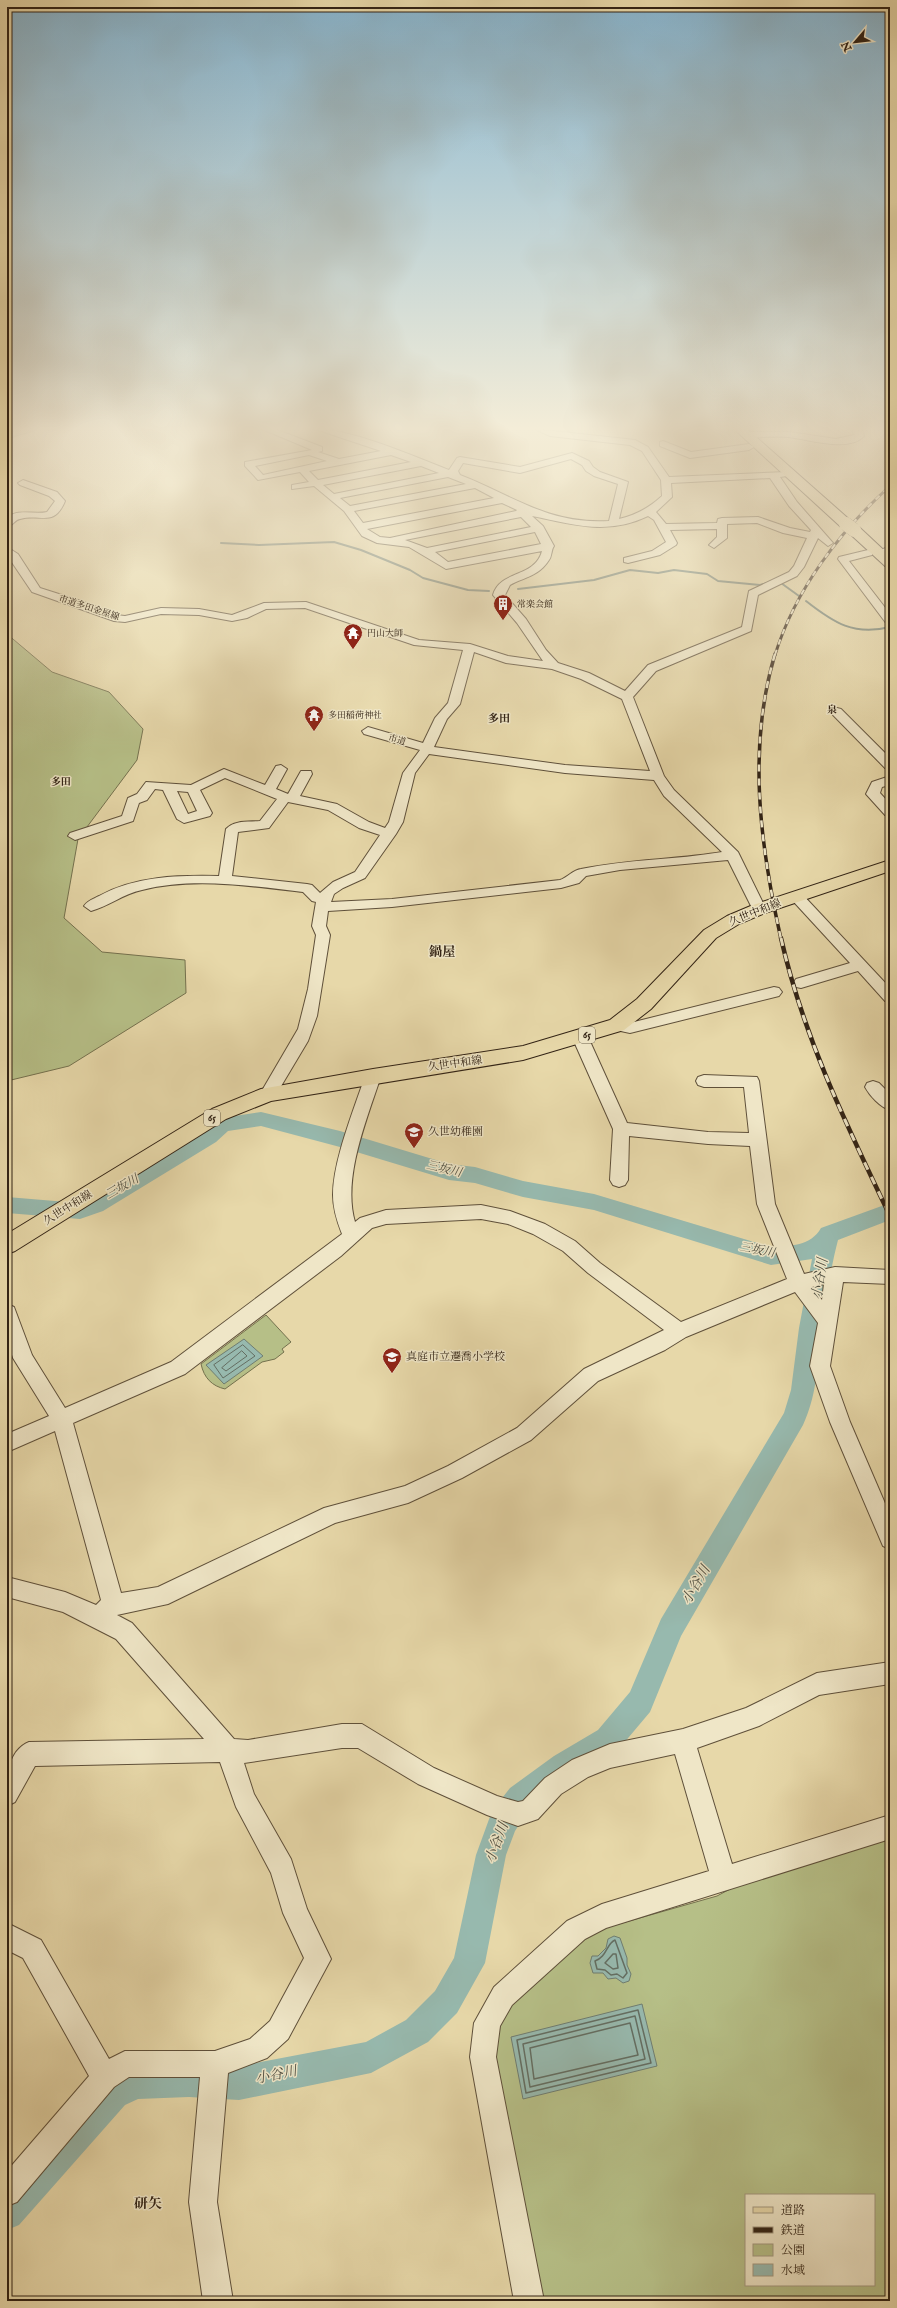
<svg xmlns="http://www.w3.org/2000/svg" width="897" height="2308" font-family="'IM FELL English','Noto Serif JP',serif">
  <style>
    .green { fill: #b6bf87; stroke: #74714e; fill-rule: evenodd }
    .water { fill: #97b9ae; stroke: #6f7d71 }
    .lines { fill: none; stroke-linecap: round; stroke-linejoin: round }
    .shore-far1 { stroke: #646e62; stroke-width: 1 }
    .shore { stroke: #646e62; stroke-width: 1.5 }
    .stream { stroke: #6f7d71; stroke-width: 2 }
    .river { fill: #97b9ae; fill-rule: evenodd }
    .minor-casing { stroke: #5f503a; stroke-width: 2 }
    .major-casing { stroke: #322315; stroke-width: 2 }
    .highway-casing { stroke: #322315; stroke-width: 2 }
    .minor { fill: #efe6c7; fill-rule: evenodd }
    .major { fill: #e7d8a9; fill-rule: evenodd }
    .highway { fill: #e7d8a9; fill-rule: evenodd }
    .rail-far2-casing { stroke: #322315; stroke-width: 3 }
    .rail-far1-casing { stroke: #322315; stroke-width: 3.5 }
    .rail-casing { stroke: #322315; stroke-width: 4.5 }
    .rail-far2 { stroke: #efe6c7; stroke-width: 2; stroke-dasharray: 5.5; stroke-linecap: butt }
    .rail-far1 { stroke: #efe6c7; stroke-width: 2.5; stroke-dasharray: 7; stroke-linecap: butt }
    .rail { stroke: #efe6c7; stroke-width: 3; stroke-dasharray: 8; stroke-linecap: butt }
    .highway-bridge-casing { stroke: #322315; stroke-width: 14; stroke-linecap: butt }
    .highway-bridge { stroke: #e7d8a9; stroke-width: 14 }
    .labels { text-anchor: middle; dominant-baseline: central; stroke-width: 3; stroke-linejoin: round; paint-order: stroke }
    .far-poi-label { font-size: 9px; fill: #322315; stroke: #efe6c7; text-anchor: start }
    .far-street-label { font-size: 9px; fill: #322315; stroke: #efe6c7 }
    .far-neighbourhood-label { font-size: 10px; font-weight: bold; fill: #322315; stroke: #efe6c7 }
    .shield { fill: #efe6c7; stroke: #6b5e4a; stroke-width: 1 }
    .shield-label { font-size: 10px; font-weight: bold; fill: #322315 }
    .far-quarter-label { font-size: 11px; font-weight: bold; fill: #322315; stroke: #efe6c7 }
    .street-label { font-size: 11px; fill: #322315; stroke: #efe6c7 }
    .poi-label { font-size: 11px; fill: #322315; stroke: #efe6c7; text-anchor: start }
    .water-label { font-size: 12px; font-style: italic; fill: #505043; stroke: #efe6c7 }
    .quarter-label { font-size: 13px; font-weight: bold; fill: #322315; stroke: #efe6c7 }
    .near-water-label { font-size: 14px; font-style: italic; fill: #505043; stroke: #efe6c7 }
    .near-neighbourhood-label { font-size: 14px; font-weight: bold; fill: #322315; stroke: #efe6c7 }
  </style>
  <rect width="100%" height="100%" fill="#e7d8a9"/>
  <filter id="stains"><feTurbulence type="fractalNoise" baseFrequency=".005" numOctaves="4"/><feColorMatrix values="0 0 0 0 .2 0 0 0 0 .09 0 0 0 0 .02 0 0 0 .5 -.17"/></filter>
  <radialGradient id="worn" r=".72"><stop offset=".6" stop-color="#630" stop-opacity="0"/><stop offset="1" stop-color="#630" stop-opacity=".3"/></radialGradient>
  <g class="green">
    <path d="M7,429h33l-30,9 -3,-1z"/>
    <path d="M7,634l45,38 57,20 34,37 -6,31 -59,79 -14,79 38,34 83,8 1,33 -117,73 -62,15z"/>
    <path d="M266,1315l25,27 -9,7 2,3 -9,7 -13,3 -37,27c-13,-3 -21,-11 -24,-25z"/>
    <path d="M890,1836v465h-355l-40,-244 5,-38 21,-29 66,-57 130,-37 30,-16zM746,2195h128v90h-128z"/>
  </g>
  <g class="water">
    <path d="M244,1339l19,17 -39,28 -18,-19z"/>
    <path d="M614,1936l6,2 7,20v7l4,9 -2,7 -6,2 -7,-5 -8,1 -5,-6h-10l-3,-10 2,-7h6l8,-8 2,-9z"/>
    <path d="M642,2004l15,62 -134,33 -12,-62z"/>
  </g>
  <g class="lines">
    <g class="shore-far1">
      <path d="M243,1345l12,11 -32,22 -9,-13z"/>
      <path d="M242,1351l5,5 -21,15 -4,-3z"/>
    </g>
    <g class="shore">
      <path d="M615,1940l12,33 -4,5 -6,-4 -6,1 -6,-5 -8,-1 -2,-8c12,-4 11,-17 20,-21z"/>
      <path d="M613,1954h3l2,14 -5,1 -8,-6z"/>
      <path d="M638,2010l13,53 -125,30 -9,-53z"/>
      <path d="M635,2016l10,43 -115,28 -7,-43z"/>
      <path d="M630,2023l8,32 -104,24 -4,-31z"/>
    </g>
    <g class="stream">
      <path d="M221,543l38,2 75,-3 27,8 49,20 13,8 45,12 21,1"/>
      <path d="M781,583l18,13"/>
      <path d="M518,589l76,-9 36,-10 28,3 16,-3 33,4 11,7 42,4 7,-2"/>
      <path d="M806,601c28,22 48,35 84,26"/>
    </g>
    <path class="river" d="M261,1112l79,19 109,33 26,3 48,14 71,13 177,53c19,-1 40,-1 50,-19l69,-25v17l-52,20c-8,30 -13,68 -17,99 -4,31 -5,58 -18,86l-122,211 -31,76 -32,38 -44,26 -44,32 -15,23 -9,24 -21,108 -28,50 -29,29 -57,31 -132,27 -50,-3 -51,2 -13,6 -106,120 -12,5v-43l94,-106 23,-11 12,-5 53,-2 50,3 127,-24 40,-22 29,-29 19,-33 22,-103 16,-44 18,-23 44,-32 44,-26 32,-38 31,-73 123,-206 7,-23 8,-62 13,-69 -41,6 -177,-55 -71,-13 -48,-14 -26,-3 -109,-33 -79,-21 -33,5 -12,11 -113,69 -23,8 -73,-6v-16l72,6 8,-4 115,-67 13,-13z"/>
    <g class="minor-casing">
      <g id="minor">
        <path d="M262,429h13l47,18v4l-4,1 21,7 42,-8 -66,-22c37,0 98,27 134,41l8,-12 3,-1 60,10 52,-14 17,8 4,6 7,5 28,10 -9,37c17,-4 30,-11 43,-23l-1,-16 -19,-29 -12,-6 -80,-9 -15,-7 100,11 13,7 21,30 118,-5v4l-7,1 17,25 36,41 -5,3 -10,-8 -14,29 -7,9 -39,19 -7,36 -95,40 -23,26 31,79 10,14 64,62 28,57 -2,3h-10l-26,-52 -108,10 -34,6 -7,7 -18,5 -169,19 -64,4 -2,15 4,9 -13,81 -9,25 -34,57 -6,2 -6,-2 -2,-4 38,-65 10,-40 8,-54 -4,-9 4,-24 -4,-1 -9,-9c-52,-6 -110,-15 -161,-2 -19,4 -33,16 -51,21l-7,-5c3,-5 9,-7 15,-10 36,-20 79,-21 120,-20l7,-47c8,-9 23,-7 34,-8l17,-22 -52,-21 -25,12 12,23 -2,3 -26,7 -7,-4 -14,-29 -8,-1 -8,11 -8,3 -6,18 -58,19 -7,-4 2,-3 52,-17 6,-18 9,-4 9,-12 45,3 33,-16 41,16 11,-19 5,-1 6,4 -11,20 12,5 13,-23h10l1,3 -12,22 37,8 32,18 16,6 4,-6 14,-49 17,-23 -56,-16 -2,-3 6,-4 55,16 12,-25 13,-15 15,-53 -49,-5 -109,-37 -39,1 -19,9 -15,3 -33,-6 -38,-1 -36,8 -11,-1 -82,-29 -25,-37v-8l11,7 22,34 44,14 32,13 9,1 36,-8 38,1 33,6 32,-12 42,-1 113,38 51,4 38,12 35,5 -26,-38 -24,-28c7,-25 42,-17 49,-44l-96,18 -37,-22 -32,-4 -15,-7 -18,-25 -30,-25 -22,3v-4l17,-3 -9,-10 -42,8 -13,-14v-4l67,-12zM309,455l18,6 -64,14 -8,-9zM391,455l20,7 -93,18 -9,-9zM571,459l11,6 4,6 8,5 24,8 -9,37c-60,4 -97,-26 -149,-46l-2,-4 5,-8 57,10zM421,466l18,7 -105,21 -11,-9zM448,477l18,7 -116,22 -10,-8zM770,478l19,28 22,24 -1,2 -20,-4 -32,-11 -36,1 -4,1 -1,4 -51,1 -10,-12 16,-15 -1,-14zM475,488l19,10 -131,25 -9,-12zM502,503l15,7 -1,1 -126,27 -10,-1 -13,-8zM532,516c40,8 75,20 116,0l6,4 12,22 -14,9 -28,7v4l4,1 32,-8 16,-10 1,-2 -7,-13 47,-1v8l-8,8 5,3 13,-10v-14l30,-1 26,10 24,5 -13,28 -5,6 -40,19 -7,36 -94,38 -23,26 -36,-18 -31,-10 -12,-13 -20,-31 -21,-24 5,-10c15,-8 29,-9 39,-25 3,-4 2,-10 5,-14l-11,-20zM521,517l10,10 -104,21 -22,-8zM535,532l6,12 -93,18 -13,-10zM474,652l32,11 46,6 29,10 41,20 28,72 -85,-6 -131,-18 13,-28 13,-15zM429,754l136,19 89,7 10,16 58,56c-47,8 -94,7 -141,17 -8,1 -13,8 -21,11l-168,19 -61,3 3,-8 9,-6 22,-10 31,-44 7,-12 12,-49zM177,791l11,1 9,19 -9,3zM288,802l40,8 31,18 21,7 -25,37 -22,10 -13,11 -8,-8 -5,-1 -75,-8 6,-44 31,-4z"/>
        <path d="M852,429h10l2,7c-16,17 -56,3 -76,1 -14,-1 -27,0 -41,1l-5,-3 5,-3h42l47,7 18,-4z"/>
        <path d="M663,441l28,11 58,-8 5,3 -5,3 -59,8 -30,-12v-4z"/>
        <path d="M23,480l34,12 8,9c-11,27 -24,12 -45,18 -6,1 -7,7 -13,8v-9c11,-10 27,-3 40,-6l8,-11 -6,-5 -29,-11 -2,-2z"/>
        <path d="M890,546v6l-4,1 -5,-3z"/>
        <path d="M868,550l4,1v4l-23,6 41,53v10l-4,-1 -48,-64 1,-2z"/>
        <path d="M837,708l4,1 49,49v11l-5,-1 -52,-53 -2,-3z"/>
        <path d="M890,776v9l-8,2 -2,6 10,11v12l-5,-1 -19,-21 6,-12z"/>
        <path d="M797,893l5,1 88,94v14l-5,-1 -27,-30 -57,17 -5,-1 -3,-4 3,-4 54,-16 -58,-63 -2,-3z"/>
        <path d="M774,987l5,1 3,4 -3,4 -149,37 -19,-4 -2,-4 2,-4 6,-1 13,3z"/>
        <path d="M580,1032l6,1 2,4 39,86 81,9 41,1 -5,-46h-40l-6,-2 -2,-4 2,-4 6,-2 53,2 2,4 16,123 29,70 31,-7 55,3v14l-47,-2 -13,84 20,56 40,93v34l-7,-3 -53,-124 -20,-56 8,-43 -23,-31 -109,45 -21,13 -67,31 -67,59 -69,38 -54,25 -73,20 -167,81 -51,11 15,8 102,116 14,1 94,-16h20l72,44 63,28 21,6 5,-1 22,-23 27,-18 38,-16 73,-15 63,-21 71,-35 73,-11v22l-71,11 -60,31 -62,22 35,116 158,-49v24l-284,89 -21,11 -73,66 -12,21 -4,31 48,244h-30l-44,-244 4,-34 20,-36 73,-66 35,-17 107,-33 -34,-117 -65,14 -22,9 -27,17 -23,25 -20,7 -31,-11 -69,-31 -60,-36h-16l-98,15 10,31 37,65 16,50 24,50 -43,80 -21,19 -39,15 -11,129 16,99h-30l-14,-99 11,-125h-71l-15,10 -97,115 -10,4v-35l82,-95 -66,-118 -16,-8v-27l34,17 68,119 16,-8h90l35,-12 20,-18 34,-63 -21,-45 -12,-40 -35,-66 -16,-45 -185,4 -20,36 -8,4c0,-22 -2,-54 22,-64l175,-3 -88,-100 -53,-27 -56,-15v-20l58,15 31,13 5,-5 -46,-169 -48,21v-18l42,-18 -36,-58 -6,-19v-35l7,3 18,48 33,53 106,-46 171,-128c-5,-13 -9,-25 -9,-39 0,-35 21,-85 32,-119l2,-4 6,-2 6,2 2,4c-14,43 -39,102 -26,146l5,-4 26,-8 95,-5 29,6 35,13 30,17 25,22 81,59 106,-43 -30,-75 -7,-58 -42,-2 -79,-8 -1,44 -3,5 -6,2 -6,-2 -3,-5 3,-51 -41,-92 2,-4zM481,1219l27,5 25,10 30,17 25,22 76,57 -80,39 -67,59 -69,38 -43,20 -81,22 -166,79 -37,6 -48,-170 112,-49 156,-118 31,-28 14,-4zM824,1284l-2,16 -10,-13z"/>
        <path d="M873,1081l6,2 11,11v16c-10,-3 -20,-14 -25,-23l2,-4z"/>
      </g>
    </g>
    <g class="major-casing">
      <path id="major" d="M890,860v11l-125,42 -26,11 -23,14 -65,71 -27,21 -101,30 -252,41 -45,18 -211,132 -8,3v-20l205,-125 49,-20 112,-20 150,-23 87,-26 27,-21 67,-69 23,-14 26,-11z"/>
    </g>
    <g class="highway-casing">
      <path id="highway" d="M734,429h13l104,92 2,3 -2,3h8l31,29v11l-5,-1 -36,-33 -2,-3 2,-3h-8z"/>
    </g>
    <use href="#minor" class="minor"/>
    <use href="#major" class="major"/>
    <use href="#highway" class="highway"/>
    <g class="rail-far2-casing">
      <path id="rail-far2" d="M775,655c20,-65 65,-124 115,-169"/>
    </g>
    <g class="rail-far1-casing">
      <path id="rail-far1" d="M775,654c-28,94 -15,191 6,285"/>
    </g>
    <g class="rail-casing">
      <path id="rail" d="M781,938c22,98 66,188 109,278"/>
    </g>
    <use href="#rail-far2" class="rail-far2"/>
    <use href="#rail-far1" class="rail-far1"/>
    <use href="#rail" class="rail"/>
    <g class="highway-bridge-casing">
      <path id="highway-bridge" d="M846,524l8,6"/>
    </g>
    <use href="#highway-bridge" class="highway-bridge"/>
  </g>
  <linearGradient id="sky" x2="0" y2="1"><stop stop-color="#87b6d1"/><stop offset="0.57" stop-color="#f4edd8"/><stop offset="1" stop-color="#f4edd8" stop-opacity="0"/></linearGradient>
  <rect width="897" height="752" fill="url(#sky)"/>
  <defs>
    <g id="building-pin" transform="scale(1)"><path d="M0 17L-7.5 6A9.5 9.5 0 1 1 7.5 6Z" fill="#8f2418" stroke="#efe6c7"/><path d="M-4-6H4V6H1V3H-1V6H-4ZM-2.5-4.3h1.7v1.8h-1.7ZM.8-4.3h1.7v1.8H.8ZM-2.5-1h1.7V.8h-1.7ZM.8-1h1.7V.8H.8Z" fill="#fff"/></g>
    <g id="temple-pin" transform="scale(1)"><path d="M0 17L-7.5 6A9.5 9.5 0 1 1 7.5 6Z" fill="#8f2418" stroke="#efe6c7"/><path d="M0-6L5-2H3V0L6.5 2.5H4V6H1.5V3h-3V6H-4V2.5H-6.5L-3 0V-2H-5Z" fill="#fff"/></g>
    <g id="school-pin" transform="scale(1)"><path d="M0 17L-7.5 6A9.5 9.5 0 1 1 7.5 6Z" fill="#8f2418" stroke="#efe6c7"/><path d="M0-5L7-2L0 1L-7-2ZM-4 1L0 2.5L4 1V4Q0 6-4 4Z" fill="#fff"/></g>
  </defs>
  <g fill-rule="evenodd">
    <use href="#building-pin" x="503" y="604"/>
    <use href="#temple-pin" x="353" y="633"/>
    <use href="#temple-pin" x="314" y="715"/>
    <use href="#school-pin" x="414" y="1132"/>
    <use href="#school-pin" x="392" y="1357"/>
  </g>
  <g class="labels">
    <g class="far-poi-label">
      <text x="517" y="604">常楽会館</text>
      <text x="367" y="633">円山大師</text>
      <text x="328" y="715">多田稲荷神社</text>
    </g>
    <g class="far-street-label">
      <text transform="translate(89 608) rotate(18)">市道多田金屋線</text>
      <text transform="translate(397 740) rotate(16)">市道</text>
    </g>
    <g class="far-neighbourhood-label">
      <text x="832" y="710">泉</text>
      <text x="61" y="782">多田</text>
    </g>
    <g class="shield">
      <rect x="579" y="1027" width="16" height="16" rx="3"/>
      <rect x="204" y="1110" width="16" height="16" rx="3"/>
    </g>
    <g class="shield-label">
      <text x="587" y="1035">65</text>
      <text x="212" y="1118">65</text>
    </g>
    <g class="far-quarter-label">
      <text x="499" y="719">多田</text>
    </g>
    <g class="street-label">
      <text transform="translate(755 913) rotate(-22)">久世中和線</text>
      <text transform="translate(455 1064) rotate(-8)">久世中和線</text>
      <text transform="translate(68 1208) rotate(-32)">久世中和線</text>
    </g>
    <g class="poi-label">
      <text x="428" y="1132">久世幼稚園</text>
      <text x="406" y="1357">真庭市立遷喬小学校</text>
    </g>
    <g class="water-label">
      <text transform="translate(444 1169) rotate(13)">三坂川</text>
      <text transform="translate(122 1187) rotate(-30)">三坂川</text>
      <text transform="translate(757 1250) rotate(11)">三坂川</text>
    </g>
    <g class="quarter-label">
      <text x="442" y="952">鍋屋</text>
    </g>
    <g class="near-water-label">
      <text transform="translate(820 1279) rotate(-81)">小谷川</text>
      <text transform="translate(696 1585) rotate(-60)">小谷川</text>
      <text transform="translate(497 1843) rotate(-70)">小谷川</text>
      <text transform="translate(276 2075) rotate(-11)">小谷川</text>
    </g>
    <g class="near-neighbourhood-label">
      <text x="148" y="2204">研矢</text>
    </g>
  </g>
  <rect width="897" height="2308" fill="none" stroke="#e7d8a9" stroke-width="24"/>
  <rect x="8" y="8" width="881" height="2292" fill="none" stroke="#322315" stroke-width="2"/>
  <rect x="12" y="12" width="873" height="2284" fill="none" stroke="#322315"/>
  <rect x="745" y="2194" width="130" height="92" fill="#efe6c7" stroke="#a39880"/>
  <rect x="753" y="2207" width="20" height="6" fill="#e7d8a9" stroke="#a39880"/>
  <text x="781" y="2214" font-size="12" fill="#322315">道路</text>
  <rect x="753" y="2227" width="20" height="6" fill="#322315" stroke="#a39880"/>
  <text x="781" y="2234" font-size="12" fill="#322315">鉄道</text>
  <rect x="753" y="2244" width="20" height="12" fill="#b6bf87" stroke="#a39880"/>
  <text x="781" y="2254" font-size="12" fill="#322315">公園</text>
  <rect x="753" y="2264" width="20" height="12" fill="#97b9ae" stroke="#a39880"/>
  <text x="781" y="2274" font-size="12" fill="#322315">水域</text>
  <g transform="translate(855 42) rotate(242)" stroke="#efe6c7" stroke-width="3" paint-order="stroke">
  <path d="M0-3L7 15L0 10L-7 15Z" fill="#322315"/>
  <text y="-6" font-size="11" font-weight="bold" text-anchor="middle" fill="#322315">N</text>
  </g>
  <rect width="100%" height="100%" filter="url(#stains)"/>
  <rect width="100%" height="100%" fill="url(#worn)"/>
</svg>
